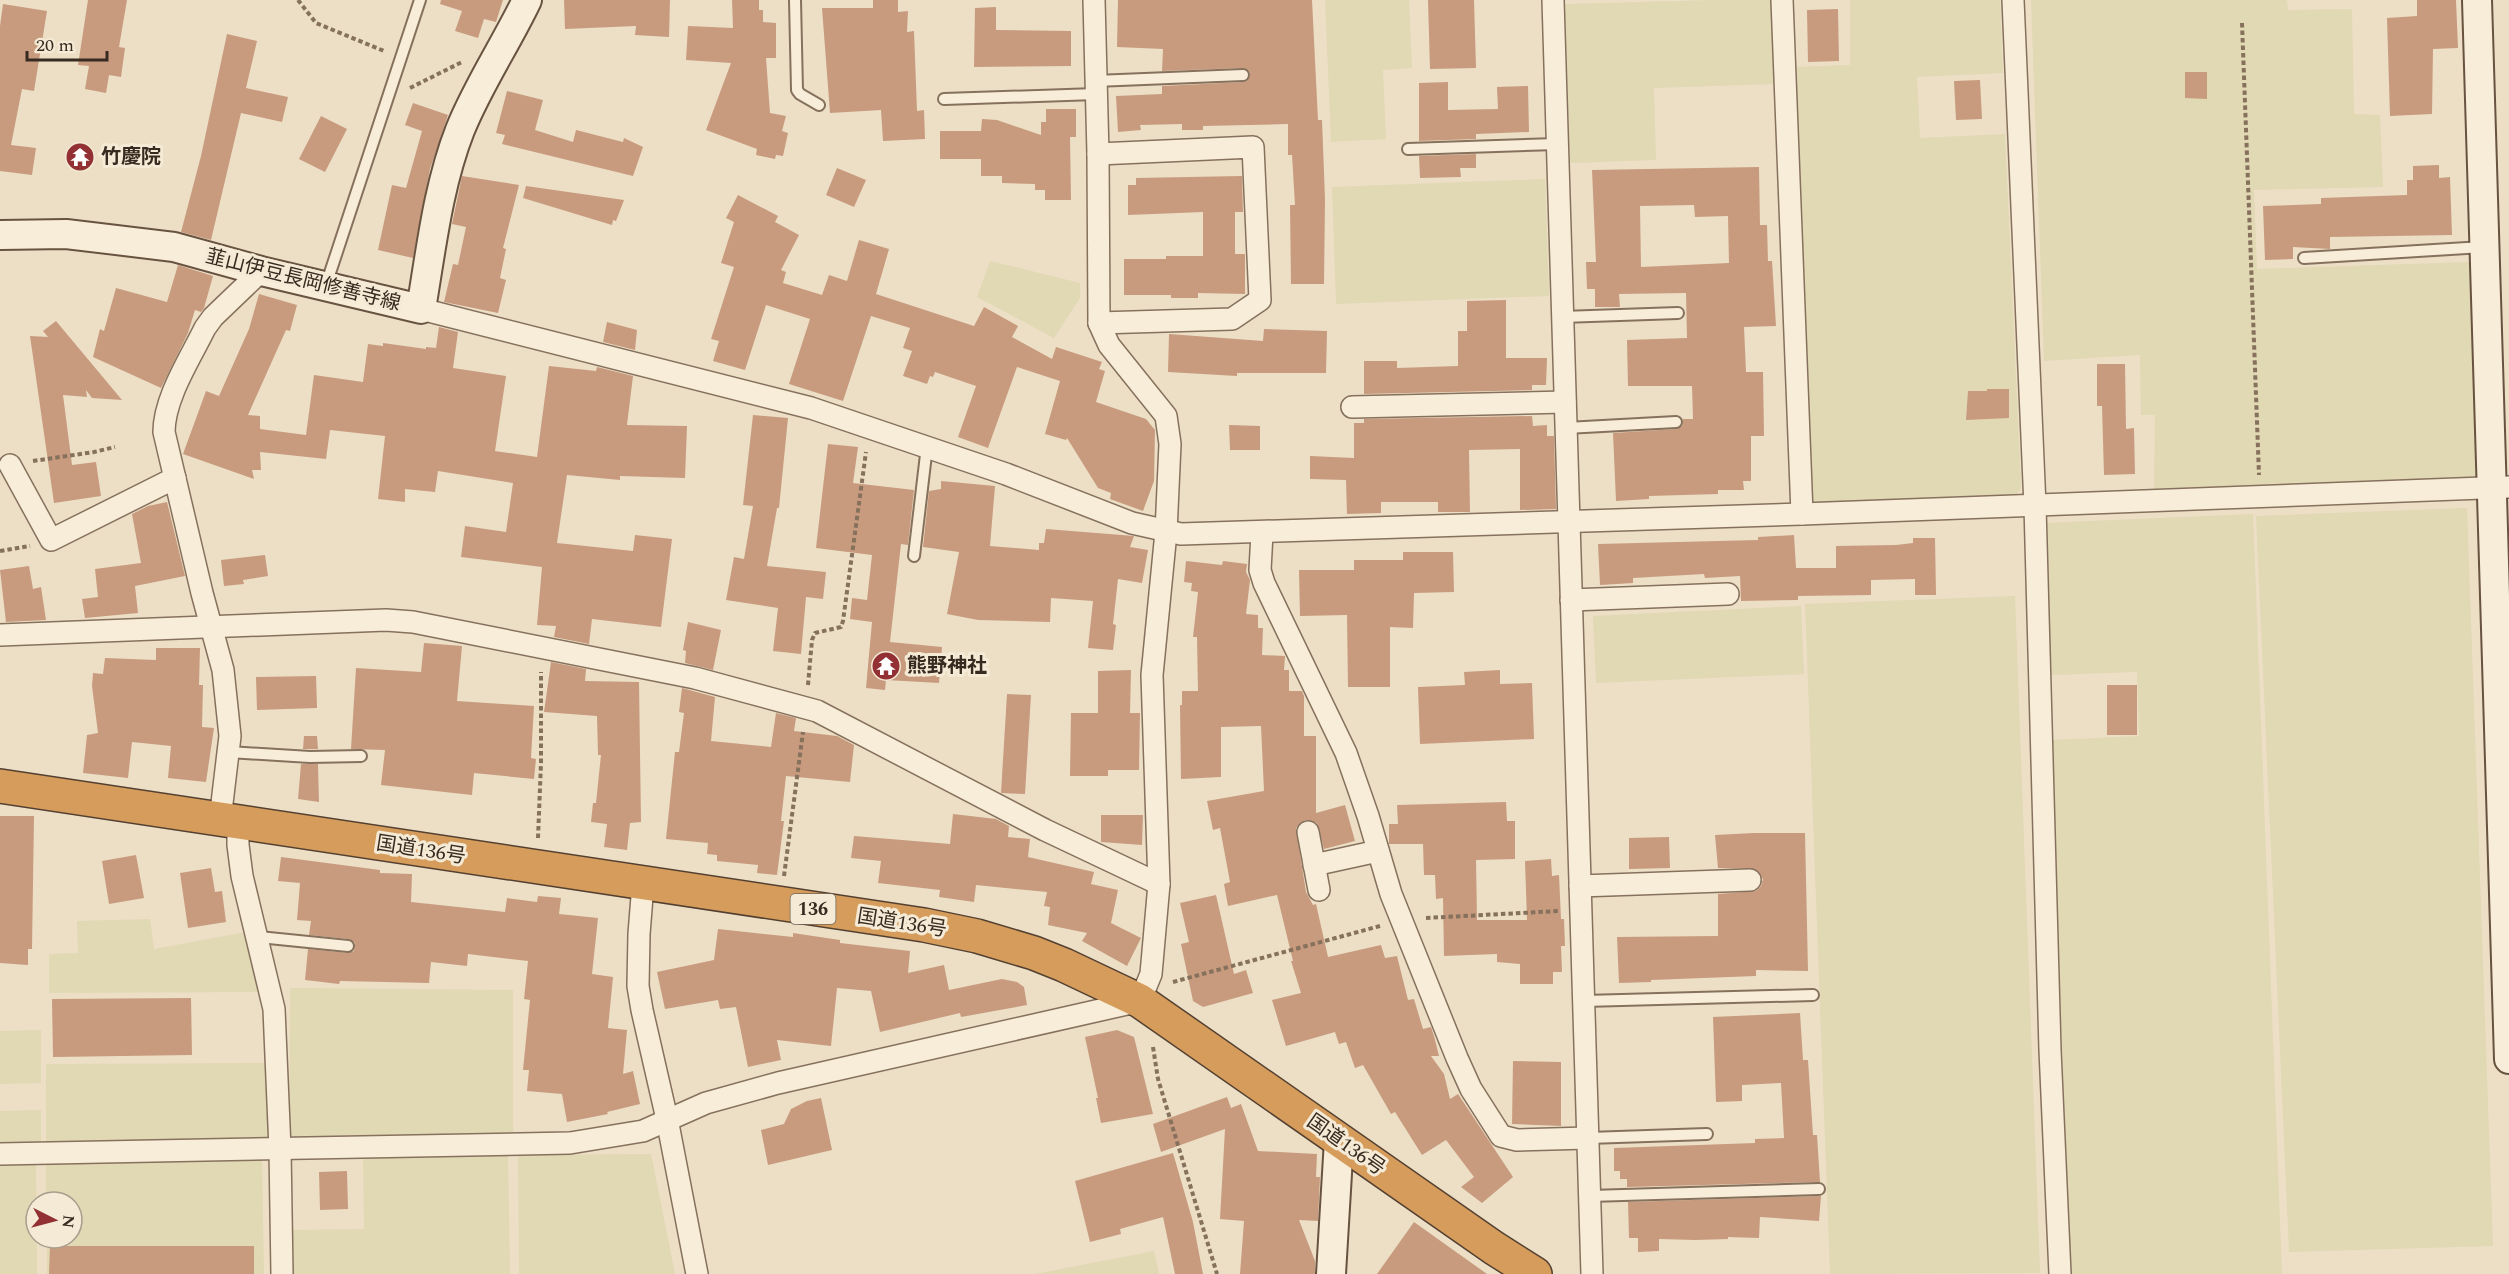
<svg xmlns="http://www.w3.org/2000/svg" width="2509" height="1274" font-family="Spectral,'Noto Sans JP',serif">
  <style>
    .farmland { fill: #e1d8b4 }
    .building { fill: #c89b7e; fill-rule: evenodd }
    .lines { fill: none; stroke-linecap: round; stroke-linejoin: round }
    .lane-casing { stroke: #86715d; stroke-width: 14 }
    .street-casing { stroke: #86715d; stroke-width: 24 }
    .secondary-casing { stroke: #685340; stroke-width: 32 }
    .highway-casing { stroke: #544031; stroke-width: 36 }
    .path { stroke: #86715d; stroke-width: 4; stroke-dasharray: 4.5 3; stroke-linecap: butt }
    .lane { stroke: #f7edd9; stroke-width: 10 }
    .street { stroke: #f7edd9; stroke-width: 21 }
    .secondary { stroke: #f7edd9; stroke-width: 28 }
    .highway { stroke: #d59c5c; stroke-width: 33 }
    .labels { text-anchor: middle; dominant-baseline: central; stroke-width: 6; stroke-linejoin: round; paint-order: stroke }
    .shield { fill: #f4ead5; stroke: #706456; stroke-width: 1.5 }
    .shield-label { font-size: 18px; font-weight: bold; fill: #372a20 }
    .poi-label { font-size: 20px; font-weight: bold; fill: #372a20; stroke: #f4ead5; text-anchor: start }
    .street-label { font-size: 20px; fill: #372a20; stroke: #f4ead5 }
  </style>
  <rect width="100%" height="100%" fill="#ecdfc6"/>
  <g class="farmland">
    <path d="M1325,0h84l3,68 -29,2 3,69 -55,3z"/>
    <path d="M1714,0h57l3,84 -120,4 2,72 -86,3 -5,-159z"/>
    <path d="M1850,0h150l3,73 -86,4 3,61 85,-4 16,354 -5,7 -204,9 -19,-437 57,-2z"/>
    <path d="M2031,0h256l1,10 64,-1 2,105 26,1 3,72 -129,3 3,79 214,-7 8,216 -325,12 1,-75h-14l-1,-60 -96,6z"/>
    <path d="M1545,179l4,117 -213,8 -4,-117z"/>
    <path d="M990,261l90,22v15l-26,40 -77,-41z"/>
    <path d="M2467,508l26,738 -204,6 -33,-736z"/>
    <path d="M2253,514l29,760h-211l-21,-534 89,-4 -2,-64 -86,3 -6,-152z"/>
    <path d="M2015,596l25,677 -210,1 -25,-670z"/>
    <path d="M1801,606l3,68 -208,9 -3,-67z"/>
    <path d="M150,919l4,30 92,-17 17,60 -214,1v-39l29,-1 -1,-32z"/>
    <path d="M290,988l223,2v143l-224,6z"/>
    <path d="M41,1030v53l-41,1v-53z"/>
    <path d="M265,1063l3,5v72l-222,3v-79z"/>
    <path d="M41,1110v33l-41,1v-33z"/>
    <path d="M651,1154l24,120h-156l-1,-119z"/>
    <path d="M508,1156l2,118h-216l-1,-44 71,-1 -1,-71z"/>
    <path d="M262,1160l2,114h-217v-36h25v-36h-26v-39z"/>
    <path d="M36,1165l1,109h-37v-108z"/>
    <path d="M1154,1251l5,23h-124z"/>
  </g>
  <g class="building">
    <path d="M88,0h39l-8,47 6,1 -4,29 -12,-2 -3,18 -21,-4 4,-23 -11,-1z"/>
    <path d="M441,0h62l-7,22 -12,-3 -6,19 -23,-7 7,-20 -22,-7z"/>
    <path d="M564,0h106l-1,37 -34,-2 1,-9 -71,3z"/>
    <path d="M732,0h27v10h4v12l13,1v35h-10l4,55 16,3 -4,15 6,2 -5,23 -7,-1 -1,4 -19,-4 1,-6 -51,-19 25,-67 -45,-3 2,-34 45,2z"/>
    <path d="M873,0h25v12l10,-1 -1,21 7,-1 3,80 7,-1 1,29 -42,2 -2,-31 -51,3 -8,-105h51z"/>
    <path d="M1118,0h194l6,120h4l3,79 -1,85h-33l-1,-79h5l-3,-50h-4v-31l-85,2v4h-21v-6l-42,1 1,5 -23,2 -2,-36 46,-2v-8l81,-4 4,-1 3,-6 -1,-4 -6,-3 -81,3 1,-22 -46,-2z"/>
    <path d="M1428,0h46l2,68 -46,1z"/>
    <path d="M2417,0h39l2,48 -25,1 -1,65 -42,2 -3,-98 30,-2z"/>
    <path d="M3,4l44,7 -13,80 -12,-2 -11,56 25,3 -4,27 -32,-4v-145z"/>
    <path d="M996,7v23l75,1v35l-97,1 1,-59z"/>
    <path d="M1838,9l1,52 -31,1 -1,-52z"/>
    <path d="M227,34l30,7 -11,47 42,9 -6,25 -41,-9 -30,127 -30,-8 20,-76z"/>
    <path d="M2185,72h22v27l-22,-1z"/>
    <path d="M1980,80l2,39 -26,1 -2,-39z"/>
    <path d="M1448,82v28l50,-1 -1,-22 31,-1 1,46 -53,2v5l-57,2v-58z"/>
    <path d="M507,91l36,9 -8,30 38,12 3,-12 47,12 1,-4 19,9 -10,29 -131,-32 3,-9 -9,-2z"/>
    <path d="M413,103l35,12 -18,54 -17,89 -35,-8 14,-65 14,3 16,-57 -17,-6z"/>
    <path d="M1046,109h30v28h-6l1,63h-26v-10h-10v-6l-33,-1v-7h-21v-17h-41v-28h41l1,-12 15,1 44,15v-13h5z"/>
    <path d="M321,116l26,13 -22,43 -26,-13z"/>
    <path d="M1476,154v14h-16l1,9 -41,1 -1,-22z"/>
    <path d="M2439,165v13l11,-1 2,58 -122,2v12l-37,-2v12l-28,1 -2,-54 58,-2v-6l86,-3v-15h6v-14z"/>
    <path d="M1759,167l1,58h7l1,36h4l4,65 -32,1 2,45h17l1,64h-13v45h-8l1,9h-26v4l-69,2v3l-33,2 -3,-68 63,-4 6,-3 1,-7h10l-1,-33h-64l-1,-46 60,-2 -1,-45 -67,1 1,13h-25v-18h-8l-1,-27h10l-4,-92zM1694,205l1,12 33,-1 1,47 -88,4 -1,-61z"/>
    <path d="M837,168l29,12 -12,27 -28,-12z"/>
    <path d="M462,176l57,9 -16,63 3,1 -6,29 6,2 -8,33 -54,-11 9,-38 5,1 8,-38 -14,-3z"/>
    <path d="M1242,176l1,36h-8v42h10v40l-47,-1v5h-27v-3h-47v-36h42v-3h37v-44l-75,3v-30h8v-7z"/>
    <path d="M526,186l98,14 -8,21 -3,-1 -1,5 -89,-27z"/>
    <path d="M738,195l40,21 -3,6 24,13 -18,35 5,2 -3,11 39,12 7,-20 18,6 12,-41 30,9 -13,45 98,32 10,-19 34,19 -6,11 40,22 4,-12 46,15 -3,7 6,2 -9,31 50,17 9,11 -1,51 -11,30 -33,-12 1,-6 -13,-5 -31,-50 -1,2 -21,-6 15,-53 -43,-14 -29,81 -30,-11 18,-51 -41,-14 -2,5 -3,-1 -3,8 -24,-8 9,-25 -9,-3 7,-20 -39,-12 -28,85 -54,-17 21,-65 -44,-14 -21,65 -32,-9 6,-20 -8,-2 23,-72 -13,-4 13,-41 -8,-4z"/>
    <path d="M178,265l35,11 -9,32 -3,4 -6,-2 -7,23 -27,55 -68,-31 7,-28 4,2 12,-43 51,14z"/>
    <path d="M259,294l38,11 -7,26 -4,-1 -38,85 12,1v13l46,6 8,-60 49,7 5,-38 15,2v-3l43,6v-2l10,1 3,-21 19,5 -5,36 53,8 -11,75 42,6 12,-91 47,5 1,-4 36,9 -6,49 60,1 -2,52 -65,-2v4l-53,-5 -10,68 76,8 2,-16 37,4 -11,88 -69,-8 -3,25 -35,-7 2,-11 -19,-1 5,-58 -81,-10 4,-31 41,6 7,-49 -75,-12 -3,21 -30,-3v13l-27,-3 7,-63 -55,-6 -4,29 -66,-7 1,18h-9l2,9 -71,-25 23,-63 13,5 30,-67z"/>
    <path d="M1506,300v58h41l-1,27h-14v5l-168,4v-33h33v7l61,-2v-35h9v-30z"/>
    <path d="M56,321l66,79 -30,-2 -6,-8 1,7 -24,-2 9,70 24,-3 5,34 -47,7 -24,-167 18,1 -5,-6z"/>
    <path d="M607,322l30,8 -2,20 -32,-8z"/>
    <path d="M1264,329l63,2 -1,42h-89v3l-69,-4 1,-38 94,7z"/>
    <path d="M2097,364h28l1,65 8,-1 1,46 -31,1 -2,-69h-5z"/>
    <path d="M1987,389h22v29l-43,2 2,-29h19z"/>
    <path d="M753,415l35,3 -9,90h-2l-10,58 59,6 -3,27 -17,-2 -5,57 -28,-3 5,-43 -52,-8 8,-43 10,2 9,-53 -10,-1z"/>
    <path d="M1532,416l1,10 14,-1v11h7l2,73 -36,1v-61l-51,1 1,62h-32v-10h-57v11l-34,1 -1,-34 -36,-1v-23l44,2v-35h10v-4z"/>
    <path d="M1229,425l31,1v24h-30z"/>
    <path d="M828,444l30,3 -5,36 61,7 -6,55 -7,-1 -11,98 52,5 -3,36 -53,-3 -1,10 -19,-2 6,-66 -22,-3 2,-21 15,2 5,-45 -56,-7z"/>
    <path d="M941,481l54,5 -5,60 49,4v-7h5l2,-14 88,7 -4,11 18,3 -6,33 -24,-4 -5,45 3,1 -3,25 -25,-2 5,-47 -42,-3 -1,24 -72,-2 -31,-6 12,-62 -36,-5 6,-56 12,-2z"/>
    <path d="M167,502l18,74 -50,10 3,27 -53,5 -3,-19 16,-2 -3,-28 46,-6 -9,-49 16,-8z"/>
    <path d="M1794,535l2,33h40v-22l60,-1 17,-2v-5h22l1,57h-21v-16l-44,1v15l-73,1v4l-57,1 -1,-25 -35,2 -1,-4 -71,4v5l-33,2 -2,-41 160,-4v-3z"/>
    <path d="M1403,552h50l1,40 -40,1 -1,35 -23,-1v60h-42l-1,-72 -47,1 -1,-46h55v-10h49z"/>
    <path d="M265,555l3,21 -25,4 1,4 -20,2 -3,-26z"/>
    <path d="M1186,561l36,4 1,-4 24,3 -1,8 4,8 -4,34 12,1v13h5l-1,27 23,1 -1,14h5v21h13l2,5v40h12v77l29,-8 10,36 -31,8 -7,-26 -12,-3 -9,8 10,64 7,13 3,-1 12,53 53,-12 4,13 12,-2 11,44 6,-1 9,30 8,-2 3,9 5,20h-8l13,18 6,25 8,-5 55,83 -31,26 -21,-16 13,-10 -28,-37 -24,15 -27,-43 -4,2 -28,-49 -8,3 -9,-26 -7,2 -4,-12 -49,14 -14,-46 29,-7 -10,-32h2l-16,-66 -49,11 -4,-22 6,-2 -10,-54 -7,2 -6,-29 57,-10 -3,-65 -40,1v50l-40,2 -1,-74h2v-14h16l-1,-54h-4l5,-45 -7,-1 1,-8 -8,-1z"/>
    <path d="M29,566l4,23 8,-2 5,33 -40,2 -6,-52z"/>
    <path d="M688,622l33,8 -8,40 -28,-7 1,-12 -3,-1z"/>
    <path d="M424,643l38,3 -5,55 77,5 -3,52 5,1 -2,20 -60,-6 -2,22 -91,-10 4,-35 -34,-1 5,-81 65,4z"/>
    <path d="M156,648h44l-1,37h4l-1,42 12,1 -8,54 -38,-4 3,-32 -39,-4 -4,36 -45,-5 4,-38 11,-2 -6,-47 1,-13 10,1 2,-16 51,2z"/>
    <path d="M551,662l35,7 -1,12 54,1 2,140 -11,1 -3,27 -23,-3 3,-23 -16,-2 2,-19h3l5,-48h-3l-1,-39 -53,-4z"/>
    <path d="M1131,670l-1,43h10l-1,57h-31v6h-38l1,-63h27v-42z"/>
    <path d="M1500,670v14l32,-1 2,56 -114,5 -2,-57 47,-2 -1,-13z"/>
    <path d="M316,676l1,32 -60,2 -1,-33z"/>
    <rect x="2107" y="685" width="30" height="50"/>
    <path d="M682,688l33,9 -4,44 60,6 5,-34 20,5 -2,13 43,5 17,9 -4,37 -64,-6 -5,45h3l-7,54 -20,-2 1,-8 -41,-4v-6l-10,-1 1,-11 -42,-4 9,-87h4l5,-39 -5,-1z"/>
    <path d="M1007,694l24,1 -6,99 -24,-1z"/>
    <path d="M304,736h13l1,13h-15z"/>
    <path d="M301,764h17l1,38 -21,-3z"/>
    <path d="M1506,802l1,19h8v38l-39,1 1,60h50l-2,-59 26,-2 1,17 7,-1 2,44h3l1,27h-4l1,26h-9v12h-33v-20l-23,-2v-8l-53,2 -1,-58 -7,1 -1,-24h-11l-1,-31h-34v-20h9l-1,-19z"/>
    <path d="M953,814l43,5 13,7 -1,11 22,2 -2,18 66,15 -3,12 27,6 -7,33 30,15 -14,28 -45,-25 5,-8 -39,-8 2,-18 -6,-1 3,-14 -71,-7 -2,17 -35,-5 1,-7 -62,-7 3,-22 -30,-3 3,-22 96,8z"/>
    <path d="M1101,815h42l-1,30 -41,-3z"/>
    <path d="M0,816h34l-2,133h-4v16l-28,-2z"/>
    <path d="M1754,833h51l3,138 -52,-1v6l-105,4v2l-32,1 -2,-46 101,-1v-42l38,-3 5,-5 2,-7 -8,-10 -37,-1 -3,-33z"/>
    <path d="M1669,837l1,31 -41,1v-31z"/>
    <path d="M136,855l8,43 -35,6 -7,-43z"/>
    <path d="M281,857l99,13v3l32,1 -1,28 94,10 2,-14 30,4 1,-6 23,2 -2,16 39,4 -6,56 21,3 -5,51 19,2 -4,44 10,-3 7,33 -33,8 1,2 -41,8 -5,-28 -35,-3 2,-21h-6l7,-70 -6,-1 4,-38 -60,-7 -1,12 -36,-4 -2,21 -89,-2 -1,3 -34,-4 3,-31 40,4 6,-2 1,-8 -6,-4 -40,-4 2,-14 -14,-1 3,-37 -22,-2z"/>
    <path d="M211,868l4,24 7,-1 4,31 -38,6 -8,-55z"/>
    <path d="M1216,895l18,79 12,-4 7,23 -50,14 -10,-6 -12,-57 8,-2 -9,-39z"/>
    <path d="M718,929l75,8v-4l47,7v3l70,8 -2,22 36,-8 5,25 53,-11 15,3 7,5 3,18 -66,12 -1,-4 -80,19 -9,-41 -34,-3 -6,58 -54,-6 4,20 -33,7 -12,-60 -16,2 -2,-9 -53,9 -8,-37 57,-12z"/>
    <path d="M191,998l1,57 -139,2 -1,-58z"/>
    <path d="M1800,1013l3,47h5l5,75h4l3,47 -193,5v-8h-7v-8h-6v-23l141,-5v-4l29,-1 -3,-55 -39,2v16l-26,1 -3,-85z"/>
    <path d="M1117,1030l17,7 19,77 -52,9 -5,-25h2l-13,-61z"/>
    <path d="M1513,1061l48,1v64l-49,-2z"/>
    <path d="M1227,1097l4,11 10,-4 17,47 59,3 -1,23h4l-2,44 -19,-1 16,41v13h-75l4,-53 -24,-2 5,-90 -64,23 -8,-28z"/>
    <path d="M821,1098l11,52 -64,15 -7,-35 23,-6 7,-15 16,-8z"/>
    <path d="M1173,1153l20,69 10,52h-28l-12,-57 -43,12 1,5 -31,8 -15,-61z"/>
    <path d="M347,1171l1,38 -28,1 -1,-38z"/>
    <path d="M1821,1196l-2,25 -59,-4 -1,21 -31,-1v2l-33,1 -36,-1v12l-21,1v-14h-9l-1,-36z"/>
    <path d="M1414,1222l73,52h-110z"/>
    <path d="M50,1246h204v28h-205z"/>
  </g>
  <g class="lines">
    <g class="lane-casing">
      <g id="lane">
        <path d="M795,0l2,90 3,4 19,11"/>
        <path d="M1095,81l148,-6"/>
        <path d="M944,99l152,-5"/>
        <path d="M1408,149l149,-5"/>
        <path d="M2304,258l179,-11"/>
        <path d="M326,285l94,-285"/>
        <path d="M1562,317l116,-4"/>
        <path d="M1566,428l110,-6"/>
        <path d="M914,556l13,-110"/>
        <path d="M229,752l81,5 51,-1"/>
        <path d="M259,937l89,9"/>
        <path d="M1584,1001l229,-6"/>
        <path d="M1588,1138l119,-4"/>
        <path d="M1590,1196l229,-7"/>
      </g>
    </g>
    <g class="street-casing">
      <g id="street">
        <path d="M1553,0l39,1274"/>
        <path d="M1782,0l20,514"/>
        <path d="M2013,0l22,506 15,544 10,224"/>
        <path d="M1098,154l155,-7 7,153 -28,19 -133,4"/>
        <path d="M421,309l390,99 195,66 126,49 49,11 621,-20 707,-27"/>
        <path d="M1352,407l213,-5"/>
        <path d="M10,465l41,75 124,-62"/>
        <path d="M1262,533l-2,37 4,13 82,170 22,63 23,78 66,164 14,31 30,47 16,4 71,-2"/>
        <path d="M1571,600l157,-6"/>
        <path d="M0,635l386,-15 27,2 282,56 122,33 228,119 114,54"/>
        <path d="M220,820l10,-84 -7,-66 -21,-77 -38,-161c0,-34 26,-73 41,-104l8,-11 48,-46"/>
        <path d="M238,822v23l4,31 32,133 6,140 2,125"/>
        <path d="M1308,832l11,58"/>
        <path d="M1314,865l64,-14"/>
        <path d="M643,884l-4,50 -1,52 4,24 25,109 30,155"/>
        <path d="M1580,886l170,-6"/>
        <path d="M0,1154l570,-11 73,-12 63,-28 72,-20 362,-82 11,-27 8,-90 -7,-209 14,-143 4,-88 -4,-28 -57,-71 -10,-22 -1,-169 -4,-154"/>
      </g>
    </g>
    <g class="secondary-casing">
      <g id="secondary">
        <path d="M2477,0l32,1059"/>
        <path d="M0,235l66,-1 108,13 87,24 160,38c10,-59 17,-123 39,-179 18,-45 46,-86 67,-130"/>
        <path d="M1331,1274l8,-134"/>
      </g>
    </g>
    <g class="highway-casing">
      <path id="highway" d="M0,786l924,139 53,11 57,17 30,12 76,36 354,247 41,26"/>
    </g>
    <g class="path">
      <path d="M298,0l18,23 68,28"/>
      <path d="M2242,23l17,452"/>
      <path d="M410,88l52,-26"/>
      <path d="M33,461l61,-9 21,-5"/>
      <path d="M0,551l30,-5"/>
      <path d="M808,685l4,-45 3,-7 26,-6 2,-6 23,-169"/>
      <path d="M538,838l3,-75v-91"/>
      <path d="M784,876l19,-144"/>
      <path d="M1426,918l133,-7"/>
      <path d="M1173,982l207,-56"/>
      <path d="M1153,1047l5,32 59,195"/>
    </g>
    <use href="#lane" class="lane"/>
    <use href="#street" class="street"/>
    <use href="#secondary" class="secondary"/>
    <use href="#highway" class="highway"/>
  </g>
  <defs>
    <g id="temple-disc" transform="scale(1.5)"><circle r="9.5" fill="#923034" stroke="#f4ead5"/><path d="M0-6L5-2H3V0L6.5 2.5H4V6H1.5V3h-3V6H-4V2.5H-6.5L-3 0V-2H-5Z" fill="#fff"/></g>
  </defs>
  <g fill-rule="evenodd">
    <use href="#temple-disc" x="80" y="157"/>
    <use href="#temple-disc" x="886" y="666"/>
  </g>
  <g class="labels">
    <rect class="shield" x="790.5" y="894" width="45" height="30" rx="4.5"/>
    <g class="shield-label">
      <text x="813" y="909">136</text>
    </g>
    <g class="poi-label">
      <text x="101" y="157">竹慶院</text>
      <text x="907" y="666">熊野神社</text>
    </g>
    <g class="street-label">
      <text transform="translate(303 280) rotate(14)">韮山伊豆長岡修善寺線</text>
      <text transform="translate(421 850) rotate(9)">国道136号</text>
      <text transform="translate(902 923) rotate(9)">国道136号</text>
      <text transform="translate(1346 1145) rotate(35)">国道136号</text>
    </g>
  </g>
  <g transform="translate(54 1220) rotate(96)"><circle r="28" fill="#f4ead5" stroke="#a89d8d" stroke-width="1.5"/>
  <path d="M0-4.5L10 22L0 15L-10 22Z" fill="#923034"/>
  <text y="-9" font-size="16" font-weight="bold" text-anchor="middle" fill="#372a20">N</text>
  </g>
  <path d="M27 51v9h80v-9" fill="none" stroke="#372a20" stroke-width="3"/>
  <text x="36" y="51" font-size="18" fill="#372a20" stroke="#f4ead5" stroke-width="4.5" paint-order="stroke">20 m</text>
</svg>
